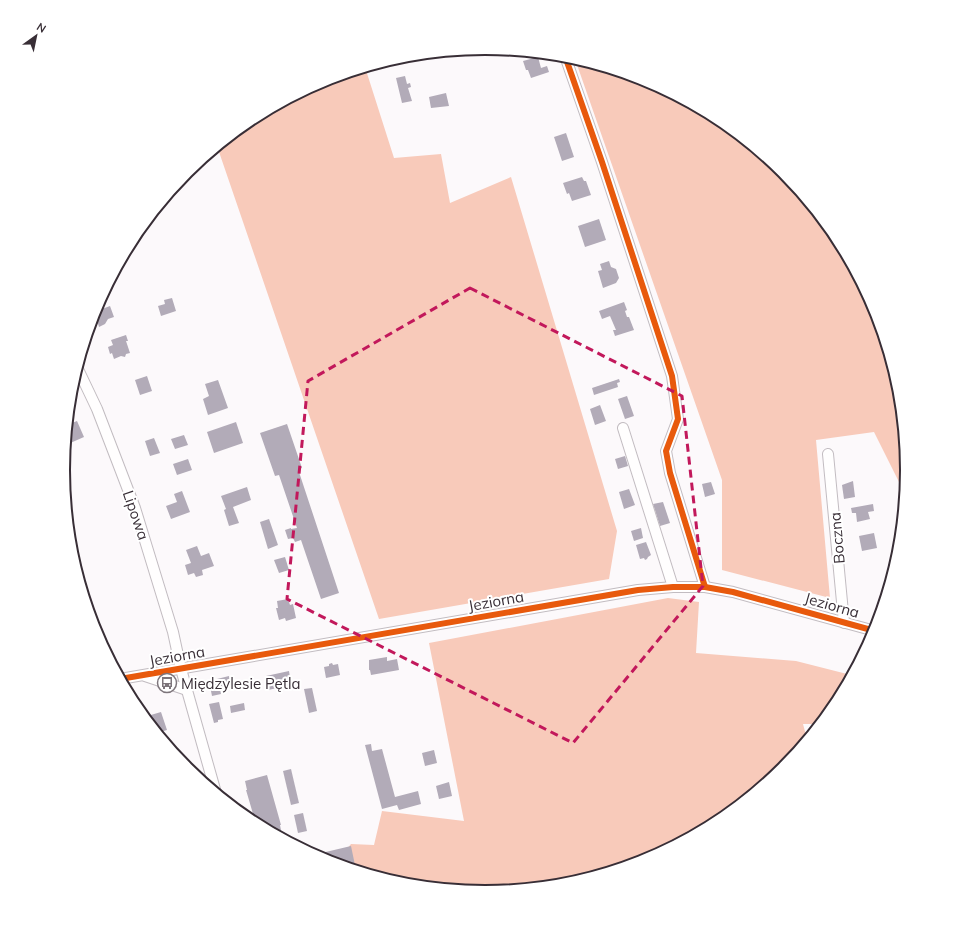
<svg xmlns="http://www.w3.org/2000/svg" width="969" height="940" font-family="Mulish,sans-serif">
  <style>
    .forest { fill: #f8caba }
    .building { fill: #b2abb8 }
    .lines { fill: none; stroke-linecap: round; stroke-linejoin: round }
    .minor-casing { stroke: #c2bcc1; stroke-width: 12 }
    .minor { stroke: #fffefe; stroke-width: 10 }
    .cycleway-casing { stroke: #fff; stroke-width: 8 }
    .cycleway { stroke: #e8590c; stroke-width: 6 }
    .marked { fill: none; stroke: #c2185b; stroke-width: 3; stroke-dasharray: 8 5; stroke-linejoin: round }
    .labels { text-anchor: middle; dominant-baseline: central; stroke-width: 4; stroke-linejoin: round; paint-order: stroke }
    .street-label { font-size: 15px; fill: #382e36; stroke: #fff }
    .poi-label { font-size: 15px; fill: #382e36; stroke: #fff; text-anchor: start }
    .rim { fill: none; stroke: #382e36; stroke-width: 2 }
  </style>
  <rect width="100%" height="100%" fill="#fcf9fb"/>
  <g class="forest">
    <path d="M575,59l71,21 73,39 64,53 52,64 39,73 24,79 8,82 -2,22 -30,-60 -58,8 14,158 -108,-28v-90z"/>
    <path d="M365,67l29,91 47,-4 9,49 61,-26 106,354 -8,48 -230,40 -162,-473 33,-27 73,-39z"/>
    <path d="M668,598l31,4 -3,51 100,8 55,14 -16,30 -16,19h-16l4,15 -24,30 -64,52 -73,39 -79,24 -83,8 -82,-8 -64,-20 -2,-2 15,-18 23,1 8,-34 82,10 -35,-178z"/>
  </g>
  <g class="building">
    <path d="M538,57l3,11 6,-2 2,6 -18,6 -3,-8h-2l-3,-9z"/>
    <path d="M405,76l2,8 3,-1 1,4 -3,1 4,13 -10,2 -6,-25z"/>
    <path d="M446,93l3,13 -18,2 -2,-11z"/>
    <path d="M566,133l8,24 -12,4 -8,-24z"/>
    <path d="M582,177l2,4h2l5,14 -19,6 -3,-8 -2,1 -4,-11z"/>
    <path d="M599,219l7,21 -21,7 -7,-21z"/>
    <path d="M609,261l2,6 5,2 3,9 -3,5 -13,5 -5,-17 4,-1 -2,-6z"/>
    <path d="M172,298l4,13 -15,5 -3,-10 7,-2 -1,-4z"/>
    <path d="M624,302l3,8 -2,1 2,6h2l5,13 -19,6 -2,-6h3l-6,-14 -8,3 -3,-8z"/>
    <path d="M110,306l4,11 -6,2 -3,5 -6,3 -2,-7 -3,2 -2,-5 2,-5z"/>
    <path d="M126,335l2,6h-2l4,12 -4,1 -1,3 -4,-1 -7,3 -2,-6 -2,1 -2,-7 5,-2 -2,-5z"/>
    <path d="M147,376l5,15 -12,4 -5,-15z"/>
    <path d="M619,379l1,3 -3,1 1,4 -24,8 -2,-7z"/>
    <path d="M218,380l10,28 -20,7 -5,-16 6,-3 -4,-12z"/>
    <path d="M627,396l7,20 -9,3 -7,-20z"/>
    <path d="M600,405l6,16 -11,4 -5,-16z"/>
    <path d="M77,421l7,16 -16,7 -2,-5 1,-14z"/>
    <path d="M236,422l7,21 -29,10 -7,-21z"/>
    <path d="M287,424l15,44 -4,1 41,124 -18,6 -20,-59 -6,2 -2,-4 -5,1 -3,-9 6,-2v1l6,-1 -18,-53 -4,1 -15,-43z"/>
    <path d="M184,435l4,10 -13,4 -4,-10z"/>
    <path d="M154,438l6,15 -10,3 -5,-15z"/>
    <path d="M625,456l3,10 -10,3 -3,-10z"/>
    <path d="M188,459l4,11 -15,5 -4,-11z"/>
    <path d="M853,481l2,16 -11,2 -2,-14z"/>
    <path d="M711,482l4,12 -10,3 -3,-13z"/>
    <path d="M247,487l4,13 -18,7 6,16 -10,3 -5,-16 2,-1 -5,-13z"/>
    <path d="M629,489l6,16 -11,4 -5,-17z"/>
    <path d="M182,491l8,21 -19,7 -5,-13 11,-4 -3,-8z"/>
    <path d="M663,502l7,21 -10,3 -7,-22z"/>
    <path d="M873,504l1,7 -6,1 2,7 -13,3 -1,-9h-4l-1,-5z"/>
    <path d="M269,519l9,26 -10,4 -8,-27z"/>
    <path d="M641,528l2,10 -9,3 -3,-10z"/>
    <path d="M874,533l3,15 -15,3 -3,-15z"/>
    <path d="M646,542l5,13 -3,2 -1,2 -2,1 -1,-2 -4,1 -4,-14z"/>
    <path d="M197,546l4,10 8,-3 5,13 -12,4 1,5 -7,2 -2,-4 -6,2 -3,-10 6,-2 -5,-13z"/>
    <path d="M285,557l4,13 -10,3 -5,-13z"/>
    <path d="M890,565h5l-4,11h-1z"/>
    <path d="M288,599l2,6 3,-1 3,14 -10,3 -1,-3 -6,2 -3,-12h2l-1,-7z"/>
    <path d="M387,657v4l10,-2 2,11 -28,5 -1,-5h-1v-10z"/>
    <path d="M332,663l1,2 5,-1 2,11 -14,3 -2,-11 5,-1v-2z"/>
    <path d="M289,671l2,14 -23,5 -2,-14z"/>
    <path d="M229,676l2,11 -11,2 1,5 -9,2 -3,-15z"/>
    <path d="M312,688l5,23 -8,2 -5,-24z"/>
    <path d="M219,702l4,17 -5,1v2l-4,1 -5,-19z"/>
    <path d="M244,703l1,7 -14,3 -1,-7z"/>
    <path d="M161,712l6,18 -10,3 -13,-16z"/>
    <path d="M168,739l4,12 -9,-10z"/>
    <path d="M371,744l1,7 10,-2 13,48 23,-6 3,13 -22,6 -2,-5 -15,4 -17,-64z"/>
    <path d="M434,750l3,13 -12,3 -3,-13z"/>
    <path d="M291,769l8,34 -8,2 -8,-34z"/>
    <path d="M267,775l14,50h-1l1,5 -9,2 -16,-8 -10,-34h1l-2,-9z"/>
    <path d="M449,782l3,14 -13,3 -3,-13z"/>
    <path d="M303,813l4,18 -9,2 -4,-18z"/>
    <path d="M351,846l5,24 -33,-10 -10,-5z"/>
  </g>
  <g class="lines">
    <g class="minor-casing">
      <g id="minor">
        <path d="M565,56l37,106 70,214 6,43 -12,32 4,22 35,114"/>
        <path d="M77,367l20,42 20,52 18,47 38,124 8,37 35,124"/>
        <path d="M623,428l50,159"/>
        <path d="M828,454l16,169"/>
        <path d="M145,676l42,14"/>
        <path d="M120,679l518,-89 35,-3h32l28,5 142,39"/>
      </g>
    </g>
    <use href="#minor" class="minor"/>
    <g class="cycleway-casing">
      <g id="cycleway">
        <path d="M565,56l37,106 70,214 6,43 -12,32 4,22 35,114"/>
        <path d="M120,679l518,-89 35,-3h32l28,5 142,39"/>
      </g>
    </g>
    <use href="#cycleway" class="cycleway"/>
  </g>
  <path class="marked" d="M470,288l212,108 21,190 -130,157 -286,-144 21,-218z"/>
  <defs>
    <g id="bus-ring" transform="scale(1)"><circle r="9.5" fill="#fff" stroke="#7d757b" stroke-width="1.5"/><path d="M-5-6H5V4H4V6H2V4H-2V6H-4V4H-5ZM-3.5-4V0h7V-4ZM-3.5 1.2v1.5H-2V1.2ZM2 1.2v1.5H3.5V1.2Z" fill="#7d757b"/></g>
  </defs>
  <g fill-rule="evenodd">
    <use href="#bus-ring" x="167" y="683"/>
  </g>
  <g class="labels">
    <g class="street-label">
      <text transform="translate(136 515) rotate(71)">Lipowa</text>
      <text transform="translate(837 538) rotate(-95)">Boczna</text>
      <text transform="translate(496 601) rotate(-10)">Jeziorna</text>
      <text transform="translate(832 605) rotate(16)">Jeziorna</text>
      <text transform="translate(177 656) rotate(-10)">Jeziorna</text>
    </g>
    <g class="poi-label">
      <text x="181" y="683">Międzylesie Pętla</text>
    </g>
  </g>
  <path d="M0 0H969V940H0ZM70 470a415 415 0 1 1 830 0a415 415 0 1 1-830 0Z" fill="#fff" fill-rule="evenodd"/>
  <path class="rim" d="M70 470a415 415 0 1 1 830 0a415 415 0 1 1-830 0Z"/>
  <g transform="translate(36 36) rotate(33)" stroke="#ffffff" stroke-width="3" paint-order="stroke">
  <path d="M0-3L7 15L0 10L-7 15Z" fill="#382e36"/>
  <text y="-6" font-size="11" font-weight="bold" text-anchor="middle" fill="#382e36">N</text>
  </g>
</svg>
